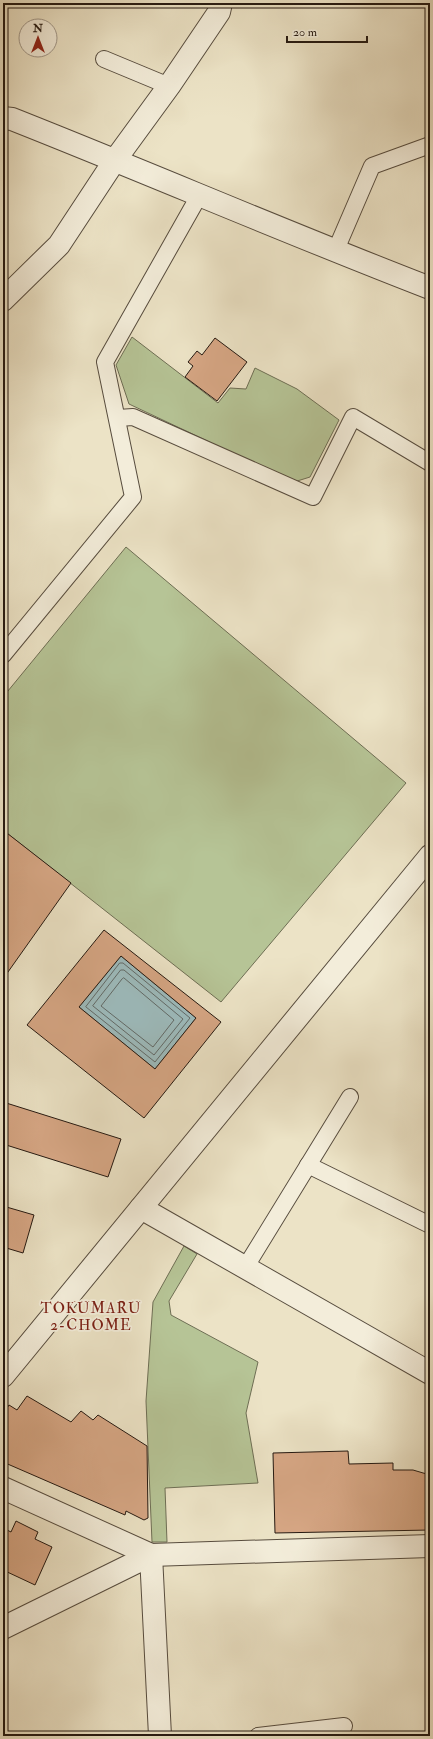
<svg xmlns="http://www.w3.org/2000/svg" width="433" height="1739" font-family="'IM FELL Double Pica',serif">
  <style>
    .green { fill: #b6c496; stroke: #6e6e54 }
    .water { fill: #9dbcbe; stroke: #6d7b79 }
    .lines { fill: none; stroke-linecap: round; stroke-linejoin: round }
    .shore { stroke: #616a68; stroke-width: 1 }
    .building { fill: #d6a684; stroke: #251911; fill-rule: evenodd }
    .lane-casing { stroke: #574c3e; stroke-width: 18 }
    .street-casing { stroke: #574c3e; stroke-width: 24 }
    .lane { stroke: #f3edda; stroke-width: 16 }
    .street { stroke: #f3edda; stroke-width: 22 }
    .labels { text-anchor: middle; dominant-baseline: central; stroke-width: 3.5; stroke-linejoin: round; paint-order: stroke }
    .neighbourhood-label { font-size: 15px; letter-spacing: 1px; fill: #7a1f14; stroke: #f3edda }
  </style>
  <rect width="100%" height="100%" fill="#ece3c6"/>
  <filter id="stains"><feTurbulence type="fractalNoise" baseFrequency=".005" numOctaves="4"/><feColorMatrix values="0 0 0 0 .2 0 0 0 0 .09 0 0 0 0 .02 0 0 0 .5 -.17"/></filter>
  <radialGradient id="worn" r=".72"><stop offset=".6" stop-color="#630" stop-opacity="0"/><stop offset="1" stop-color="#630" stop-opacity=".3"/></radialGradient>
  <g class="green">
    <path d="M132,337l86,66 12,-15 16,1 9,-21 42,21 42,31 -29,57 -16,5 -165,-78 -13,-39z"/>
    <path d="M126,547l280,236 -185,219 -218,-172v-133z"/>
    <path d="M184,1246l13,8 -28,47 2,14 87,47 -12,51 12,70 -93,5 2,54h-15l-6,-141 7,-99z"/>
  </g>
  <path class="water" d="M121,956l75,62 -41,51 -76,-62z"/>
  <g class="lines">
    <g class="shore">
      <path d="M120,963h3l67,55 -35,44 -69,-55z"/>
      <path d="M121,970h3l59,49 -29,36 -61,-49z"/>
      <path d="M124,978l50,42 -21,27 -52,-41 21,-27z"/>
    </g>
  </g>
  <g class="building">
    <path d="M215,338l32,24 -30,39 -32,-24 8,-11 -5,-4 9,-11 5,4z"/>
    <path d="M3,830l68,53 -68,96z"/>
    <path d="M104,930l117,92 -77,96 -117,-93zM121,956l75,62 -41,51 -76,-62z"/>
    <path d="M3,1102l118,37 -13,38 -105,-33z"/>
    <path d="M3,1206l31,9 -11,38 -20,-6z"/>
    <path d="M27,1396l44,26 10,-11 12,9 5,-5 49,31 1,72 -4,2 -18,-9 -1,4 -122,-53v-48l6,-9 8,5z"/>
    <path d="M348,1451l1,13 44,-1v7h20l17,5v55l-155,3 -2,-80z"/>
    <path d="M16,1521l22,11 -3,7 17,8 -17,38 -32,-15v-42l8,4z"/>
  </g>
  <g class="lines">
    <g class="lane-casing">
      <g id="lane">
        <path d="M104,59l65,27"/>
        <path d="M335,252l37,-86 58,-21"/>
        <path d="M118,418l15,-1 180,80 40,-80 77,46"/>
        <path d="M3,655l130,-158 -28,-135 95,-168"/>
        <path d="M308,1165l122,60"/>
        <path d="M245,1268l105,-171"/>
        <path d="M258,1736l86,-10"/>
      </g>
    </g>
    <g class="street-casing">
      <g id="street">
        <path d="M3,118l9,1c139,55 278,115 418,169"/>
        <path d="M3,300l56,-55 56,-85 54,-74 50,-74 2,-9"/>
        <path d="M141,1208l289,165"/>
        <path d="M3,1376l427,-520"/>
        <path d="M3,1488l148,67 279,-9"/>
        <path d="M3,1628l148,-73 9,181"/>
      </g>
    </g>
    <use href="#lane" class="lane"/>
    <use href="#street" class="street"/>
  </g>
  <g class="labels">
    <g class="neighbourhood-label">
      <text x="91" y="1308">TOKUMARU<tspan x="91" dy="17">2-CHOME</tspan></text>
    </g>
  </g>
  <rect width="433" height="1739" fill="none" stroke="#ece3c6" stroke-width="16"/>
  <rect x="4" y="4" width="425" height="1731" fill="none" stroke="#251911" stroke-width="2"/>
  <rect x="8" y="8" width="417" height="1723" fill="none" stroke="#251911"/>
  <g transform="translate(38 38)"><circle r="19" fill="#f3edda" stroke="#a1988a"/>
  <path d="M0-3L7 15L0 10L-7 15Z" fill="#8f2418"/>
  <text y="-6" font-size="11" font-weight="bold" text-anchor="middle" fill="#251911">N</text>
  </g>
  <path d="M287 36v6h80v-6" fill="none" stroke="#251911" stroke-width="2"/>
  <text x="293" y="36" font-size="12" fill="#251911" stroke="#f3edda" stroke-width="3" paint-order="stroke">20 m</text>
  <rect width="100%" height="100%" filter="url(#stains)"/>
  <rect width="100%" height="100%" fill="url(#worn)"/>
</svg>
